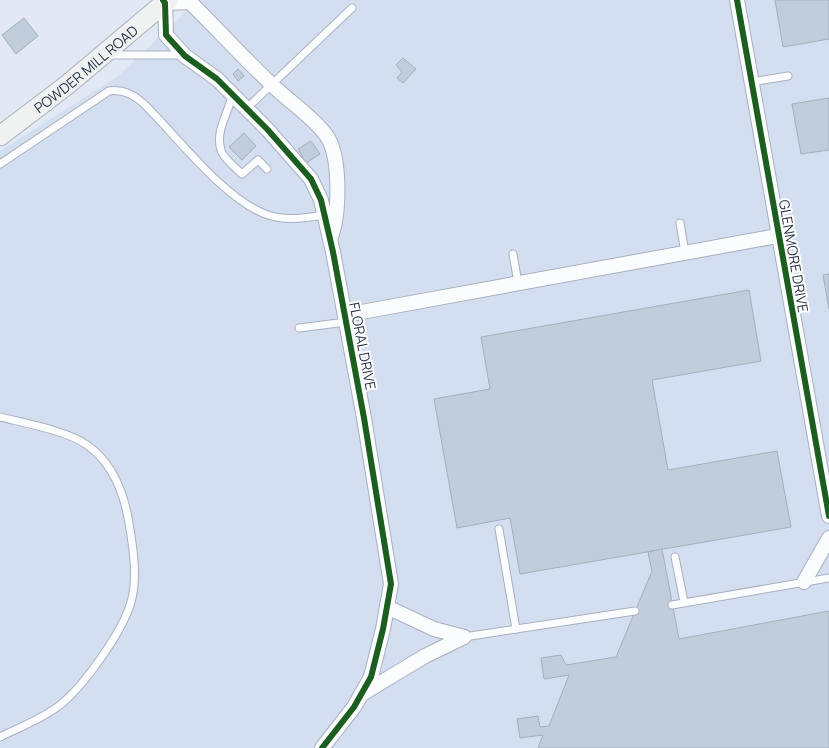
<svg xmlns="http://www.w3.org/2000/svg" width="829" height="748" font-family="Manrope,sans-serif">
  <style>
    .built { fill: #d3def0 }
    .building { fill: #c0cdda; stroke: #a3afbc }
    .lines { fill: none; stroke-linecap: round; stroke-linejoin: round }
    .service-casing { stroke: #a9b0bf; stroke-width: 9 }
    .minor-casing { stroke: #a9b0bf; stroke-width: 16 }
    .secondary-casing { stroke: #a9b0bf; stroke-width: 21 }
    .service { stroke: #fbfcfd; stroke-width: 7 }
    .minor { stroke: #fbfcfd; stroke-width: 14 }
    .secondary { stroke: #f0f2f2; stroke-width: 19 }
    .cycleway-casing { stroke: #fff; stroke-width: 9 }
    .cycleway { stroke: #1b5e20; stroke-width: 6 }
    .labels { text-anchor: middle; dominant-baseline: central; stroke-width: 4; stroke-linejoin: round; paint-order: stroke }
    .street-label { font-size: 14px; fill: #273347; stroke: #fff }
  </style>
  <rect width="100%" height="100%" fill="#e2e8f4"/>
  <path class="built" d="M198,0h631v748h-829v-597l117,-74z"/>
  <g class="building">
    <path d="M775,0h54v39l-46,8z"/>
    <path d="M24,18l14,18 -22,18 -14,-19z"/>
    <path d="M403,58l13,11 -13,14 -6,-5 5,-6 -6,-7z"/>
    <path d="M238,69l6,7 -6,5 -5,-7z"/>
    <path d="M829,98v52l-28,4 -9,-50z"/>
    <path d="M244,133l12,13 -14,14 -13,-13z"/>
    <path d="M311,141l9,13 -14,9 -8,-14z"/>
    <path d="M829,274v35l-6,-34z"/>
    <path d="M749,290l12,71 -109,19 16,90 109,-19 14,76 -271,47 -10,-56 -53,10 -23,-129 56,-10 -9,-52z"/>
    <path d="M662,549l17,90 150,-28v137h-291l5,-13 -23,3 -3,-19 21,-3 2,11 9,-1 20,-51 -25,4 -3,-21 20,-3 5,10 50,-8 36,-86 -4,-19z"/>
  </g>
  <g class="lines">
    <g class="service-casing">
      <g id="service">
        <path d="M109,55h74"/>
        <path d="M751,82l37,-6"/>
        <path d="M232,96c-4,18 -17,35 -11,54 2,8 15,18 21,24l16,-14 9,9"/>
        <path d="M246,109l106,-101"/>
        <path d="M0,164l109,-73c13,-2 24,3 34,12 33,32 82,98 125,112 18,6 38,3 57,0"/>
        <path d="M680,223l5,30"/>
        <path d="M513,254l5,29"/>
        <path d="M299,328l47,-6"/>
        <path d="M0,417c24,6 68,14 87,28 26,18 37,48 42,78 4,24 9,55 2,79 -8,29 -47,84 -71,103 -18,14 -40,22 -60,32"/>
        <path d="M499,529l17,100"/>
        <path d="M675,557l9,45"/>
        <path d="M672,605l157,-27"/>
        <path d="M464,637l171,-26"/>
      </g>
    </g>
    <g class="minor-casing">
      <g id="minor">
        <path d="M163,0l2,3 1,32 19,21 32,23 50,50 44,50 10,21 12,52 31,166 27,166 -8,45 -12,48 -17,30 -32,41"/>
        <path d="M737,0l92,516"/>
        <path d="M165,3l25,-1c27,27 53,55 80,81 18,18 41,32 56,52 15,20 14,81 4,104"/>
        <path d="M345,315l432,-79"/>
        <path d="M804,582l25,-44"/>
        <path d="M387,607l47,22 30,8"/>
        <path d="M362,694l63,-38 39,-19"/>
      </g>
    </g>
    <g class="secondary-casing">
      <g id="secondary">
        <path id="s1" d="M0,136l67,-51 101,-85"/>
      </g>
    </g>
    <use href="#service" class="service"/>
    <use href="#minor" class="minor"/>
    <use href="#secondary" class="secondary"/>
    <g class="cycleway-casing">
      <g id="cycleway">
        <path d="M163,0l2,3 1,32 19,21 32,23 50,50 44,50 10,21 12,52 31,166 27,166 -8,45 -12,48 -17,30 -32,41"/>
        <path d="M737,0l92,516"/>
      </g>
    </g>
    <use href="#cycleway" class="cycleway"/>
  </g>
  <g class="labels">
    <g class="street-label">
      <text stroke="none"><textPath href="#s1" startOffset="109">POWDER MILL ROAD</textPath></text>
      <text transform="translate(794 256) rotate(80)">GLENMORE DRIVE</text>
      <text transform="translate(363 346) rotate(79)">FLORAL DRIVE</text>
    </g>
  </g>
</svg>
